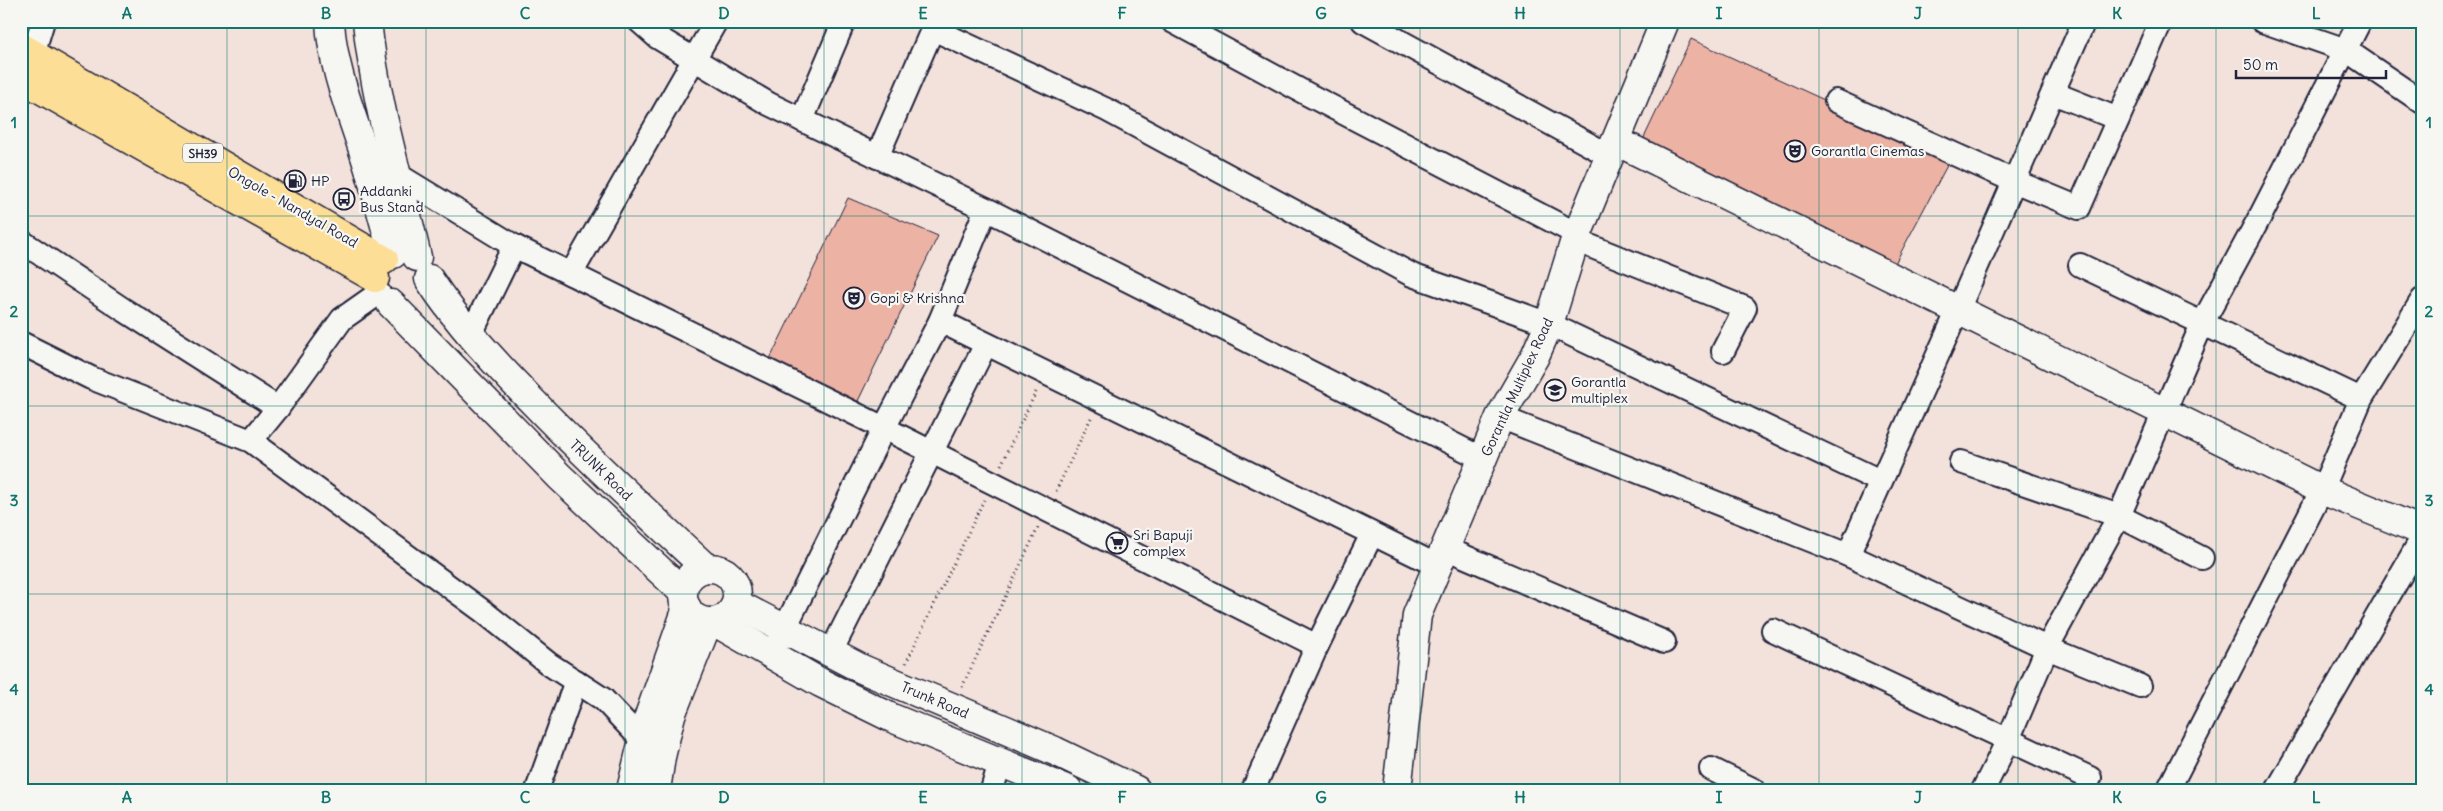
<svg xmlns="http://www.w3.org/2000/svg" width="2443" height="811" font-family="Delius,sans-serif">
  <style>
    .building { fill: #ecb3a4; stroke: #22223b }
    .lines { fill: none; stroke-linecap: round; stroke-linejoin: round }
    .minor-casing { stroke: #22223b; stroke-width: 26 }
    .tertiary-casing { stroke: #22223b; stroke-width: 31 }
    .secondary-casing { stroke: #22223b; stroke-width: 31 }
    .primary-casing { stroke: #22223b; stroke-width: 31 }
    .path { stroke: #22223b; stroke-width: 3; stroke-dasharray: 1 4; stroke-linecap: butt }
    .minor { stroke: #f6f6f2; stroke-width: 22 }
    .tertiary { stroke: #f6f6f2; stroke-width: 28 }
    .secondary { stroke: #f6f6f2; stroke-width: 28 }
    .primary { stroke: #fcde96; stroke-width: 28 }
    .grid { fill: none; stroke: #0f766e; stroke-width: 1; stroke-opacity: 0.55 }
    .labels { text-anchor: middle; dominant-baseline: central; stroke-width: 4.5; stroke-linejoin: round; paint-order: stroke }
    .shield { fill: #f6f6f2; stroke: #626272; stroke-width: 1 }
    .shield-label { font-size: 12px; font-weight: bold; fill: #22223b }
    .poi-label { font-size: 14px; fill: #22223b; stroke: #f6f6f2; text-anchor: start }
    .street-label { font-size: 14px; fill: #22223b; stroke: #f6f6f2 }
    .neatline { fill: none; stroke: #0f766e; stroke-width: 2 }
    .grid-label { font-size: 16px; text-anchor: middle; font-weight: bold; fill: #0f766e }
  </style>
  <rect width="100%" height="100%" fill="#f3e2db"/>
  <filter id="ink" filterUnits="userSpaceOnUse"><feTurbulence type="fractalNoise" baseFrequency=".02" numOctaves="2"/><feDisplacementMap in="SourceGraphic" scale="10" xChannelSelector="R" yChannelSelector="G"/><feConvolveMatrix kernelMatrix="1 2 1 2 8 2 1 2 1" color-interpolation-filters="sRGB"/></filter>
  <g filter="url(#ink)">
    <g class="building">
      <path d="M1691,39l260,119 -59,111 -251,-125z"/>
      <path d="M848,198l90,38 -81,167 -88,-42z"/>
    </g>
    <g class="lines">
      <g class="minor-casing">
        <g id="minor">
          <path d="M639,21l18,16 112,67 217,105 497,250"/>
          <path d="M1172,21l137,74 268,139"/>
          <path d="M1363,21l247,135"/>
          <path d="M2262,21l84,29 76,52"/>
          <path d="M933,29l174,81 305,165 137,49 331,157"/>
          <path d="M33,54l10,-33"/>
          <path d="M2053,93l65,26"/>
          <path d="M1836,101l178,80 65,27 82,-187"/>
          <path d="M802,120l42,-99"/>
          <path d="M877,157l59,-136"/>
          <path d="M398,175l116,71 370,182 433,218"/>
          <path d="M1575,240l170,68 -22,43"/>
          <path d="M21,241l103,69 154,98 -27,33"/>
          <path d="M2080,265l281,134"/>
          <path d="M571,274l145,-253"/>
          <path d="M940,321l498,245"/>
          <path d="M471,334l43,-88"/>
          <path d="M21,343l70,35 160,63 233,171 65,52 54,35 39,41 15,6"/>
          <path d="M278,408l64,-89 37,-26"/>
          <path d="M1500,417l348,138 199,93 93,38"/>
          <path d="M1961,462l158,54 83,42"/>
          <path d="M1445,548l219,94"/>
          <path d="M1848,555l110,-245 126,-289"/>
          <path d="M1773,630l317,148"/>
          <path d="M835,644l151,-300"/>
          <path d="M772,654l112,-226 56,-107 46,-112"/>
          <path d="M1711,769l43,21"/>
          <path d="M537,790l39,-109"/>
          <path d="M992,790l8,-28"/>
          <path d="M1253,790l64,-144 55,-112"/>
          <path d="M1983,790l25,-50 39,-92 72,-132 84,-194 59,-109 98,-192"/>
          <path d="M2168,790l154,-300 39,-91 61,-99"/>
          <path d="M2277,790l145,-252"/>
        </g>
      </g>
      <g class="tertiary-casing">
        <g id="tertiary">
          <path d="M1616,141l706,349 100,41"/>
          <path d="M631,790l17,-71 39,-111"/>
          <path d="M656,790l5,-33 10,-42 37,-93"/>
          <path d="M1397,790l20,-175 83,-198 35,-61 14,-32 26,-84 90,-219"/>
        </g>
      </g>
      <g class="secondary-casing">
        <g id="secondary">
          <path d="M330,21c2,43 19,86 32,126 12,36 21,72 31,107"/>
          <path d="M367,21c8,81 32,158 50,236"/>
          <path d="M429,279c29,45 67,85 105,124 55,57 114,111 172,165"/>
          <path d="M391,304l169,173 123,115"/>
          <circle cx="710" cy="595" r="27"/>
          <path d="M737,604l125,65 193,82 81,39"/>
          <path d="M715,622l106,61 71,35 176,72"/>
        </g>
      </g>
      <g class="primary-casing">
        <g id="primary">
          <path d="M21,47l363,213"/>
          <path d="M21,78l354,200"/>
        </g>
      </g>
      <g class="path">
        <path d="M1001,465l35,-73"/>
        <path d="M1056,491l35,-73"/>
        <path d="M906,663l78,-163"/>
        <path d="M962,687l76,-159"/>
      </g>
      <use href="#minor" class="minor"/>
      <use href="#tertiary" class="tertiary"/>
      <use href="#secondary" class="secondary"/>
      <use href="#primary" class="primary"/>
    </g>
  </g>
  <path class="grid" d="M227,21v769M426,21v769M625,21v769M824,21v769M1022,21v769M1222,21v769M1420,21v769M1620,21v769M1819,21v769M2018,21v769M2216,21v769M21,216h2401M21,406h2401M21,594h2401"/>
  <defs>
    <g id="theatre-ring" transform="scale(1.125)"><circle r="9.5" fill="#f6f6f2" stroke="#22223b" stroke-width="1.5"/><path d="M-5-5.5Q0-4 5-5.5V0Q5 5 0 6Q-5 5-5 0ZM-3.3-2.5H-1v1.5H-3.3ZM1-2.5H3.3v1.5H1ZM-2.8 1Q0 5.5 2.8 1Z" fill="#22223b"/></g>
    <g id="fuel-ring" transform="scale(1.125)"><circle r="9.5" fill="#f6f6f2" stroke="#22223b" stroke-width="1.5"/><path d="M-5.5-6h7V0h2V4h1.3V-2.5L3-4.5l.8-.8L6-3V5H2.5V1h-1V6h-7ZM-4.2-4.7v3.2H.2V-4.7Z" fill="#22223b"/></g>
    <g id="bus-ring" transform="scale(1.125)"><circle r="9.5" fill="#f6f6f2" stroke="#22223b" stroke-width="1.5"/><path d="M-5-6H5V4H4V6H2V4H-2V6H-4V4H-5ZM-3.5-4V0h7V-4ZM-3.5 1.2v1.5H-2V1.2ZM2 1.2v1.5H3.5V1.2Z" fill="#22223b"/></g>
    <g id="school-ring" transform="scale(1.125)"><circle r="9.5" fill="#f6f6f2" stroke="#22223b" stroke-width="1.5"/><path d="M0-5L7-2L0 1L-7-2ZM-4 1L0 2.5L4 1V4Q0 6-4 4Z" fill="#22223b"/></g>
    <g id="supermarket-ring" transform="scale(1.125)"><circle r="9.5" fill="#f6f6f2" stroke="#22223b" stroke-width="1.5"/><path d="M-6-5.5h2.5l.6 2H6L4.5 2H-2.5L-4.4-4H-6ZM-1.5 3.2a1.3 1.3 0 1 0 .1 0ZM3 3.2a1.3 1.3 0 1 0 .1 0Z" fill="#22223b"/></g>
  </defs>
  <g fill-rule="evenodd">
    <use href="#theatre-ring" x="1795" y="151"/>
    <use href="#fuel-ring" x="295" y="181"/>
    <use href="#bus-ring" x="344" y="199"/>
    <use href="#theatre-ring" x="854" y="298"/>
    <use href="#school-ring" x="1555" y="390"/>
    <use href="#supermarket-ring" x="1117" y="543"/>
  </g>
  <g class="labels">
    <rect class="shield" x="183" y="143.5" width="40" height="19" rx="4"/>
    <g class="shield-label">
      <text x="203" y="153">SH39</text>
    </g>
    <g class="poi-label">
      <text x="1811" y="151">Gorantla Cinemas</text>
      <text x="311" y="181">HP</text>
      <text x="360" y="191">Addanki<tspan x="360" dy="16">Bus Stand</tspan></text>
      <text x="870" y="298">Gopi &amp; Krishna</text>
      <text x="1571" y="382">Gorantla<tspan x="1571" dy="16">multiplex</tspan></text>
      <text x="1133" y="535">Sri Bapuji<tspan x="1133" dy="16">complex</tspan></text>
    </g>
    <g class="street-label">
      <text transform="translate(293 207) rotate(30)">Ongole - Nandyal Road</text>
      <text transform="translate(1517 387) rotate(-65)">Gorantla Multiplex Road</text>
      <text transform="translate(601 470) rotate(44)">TRUNK Road</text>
      <text transform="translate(935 700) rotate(23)">Trunk Road</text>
    </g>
  </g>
  <rect width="2443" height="811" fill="none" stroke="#f6f6f2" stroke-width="55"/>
  <path d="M2236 70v8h150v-8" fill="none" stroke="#22223b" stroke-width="2.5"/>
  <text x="2243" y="70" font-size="15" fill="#22223b" stroke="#f6f6f2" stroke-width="4" paint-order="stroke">50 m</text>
  <rect x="28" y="28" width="2388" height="756" class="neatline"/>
  <g class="grid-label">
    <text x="127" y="19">A</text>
    <text x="326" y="19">B</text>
    <text x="525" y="19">C</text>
    <text x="724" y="19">D</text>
    <text x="923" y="19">E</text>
    <text x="1122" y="19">F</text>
    <text x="1321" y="19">G</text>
    <text x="1520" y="19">H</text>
    <text x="1719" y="19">I</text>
    <text x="1918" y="19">J</text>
    <text x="2117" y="19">K</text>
    <text x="2316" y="19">L</text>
    <text x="14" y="128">1</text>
    <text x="2429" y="128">1</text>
    <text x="14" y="317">2</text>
    <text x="2429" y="317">2</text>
    <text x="14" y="506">3</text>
    <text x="2429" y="506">3</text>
    <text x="14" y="695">4</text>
    <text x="2429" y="695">4</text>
    <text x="127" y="803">A</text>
    <text x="326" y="803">B</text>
    <text x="525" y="803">C</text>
    <text x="724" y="803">D</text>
    <text x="923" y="803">E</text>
    <text x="1122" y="803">F</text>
    <text x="1321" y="803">G</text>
    <text x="1520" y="803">H</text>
    <text x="1719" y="803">I</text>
    <text x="1918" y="803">J</text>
    <text x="2117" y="803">K</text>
    <text x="2316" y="803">L</text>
  </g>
</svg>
